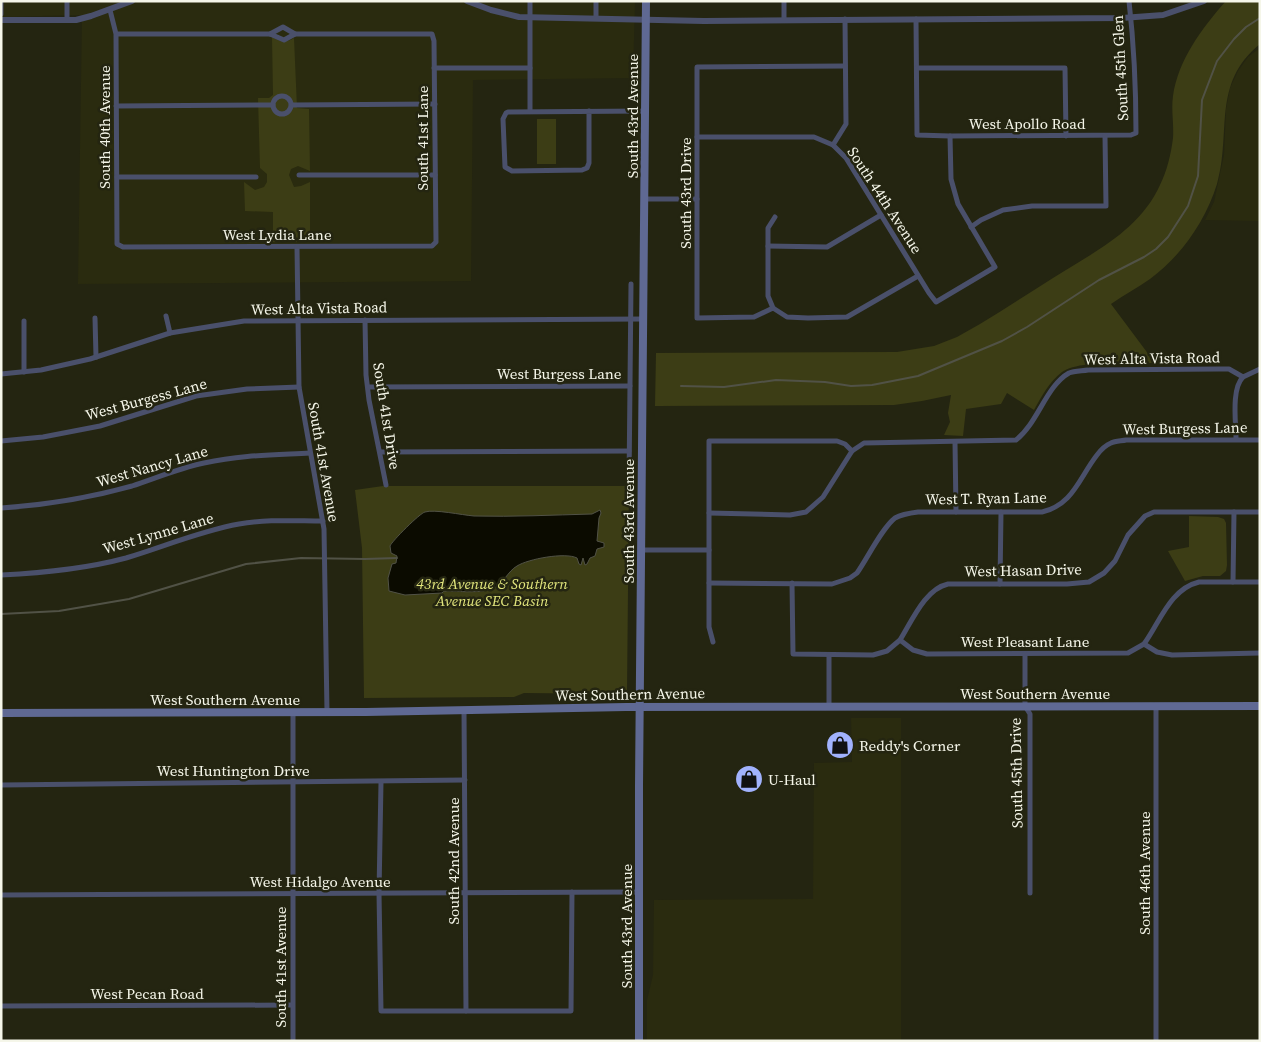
<svg xmlns="http://www.w3.org/2000/svg" width="1261" height="1042" font-family="'Source Serif 4',serif">
  <style>
    .built { fill: #2a2b0f }
    .green { fill: #3c3d15 }
    .water { fill: #0b0b00; stroke: #515246 }
    .lines { fill: none; stroke-linecap: round; stroke-linejoin: round }
    .stream { stroke: #515246; stroke-width: 2 }
    .minor { stroke: #4a506b; stroke-width: 5 }
    .tertiary { stroke: #4a506b; stroke-width: 6 }
    .secondary { stroke: #5f6993; stroke-width: 8 }
    .labels { text-anchor: middle; dominant-baseline: central; stroke-width: 5; stroke-linejoin: round; paint-order: stroke }
    .street-label { font-size: 15px; fill: #f5f6e9; stroke: #242511 }
    .park-label { font-size: 15px; font-style: italic; fill: #e2e67d; stroke: #242511 }
    .poi-label { font-size: 15px; fill: #f5f6e9; stroke: #242511; text-anchor: start }
  </style>
  <rect width="100%" height="100%" fill="#242511"/>
  <g class="built">
    <path d="M1,1h634l-2,77 -160,2 -2,201 -393,3 4,-269 -81,2z"/>
    <path d="M1260,48v173l-55,-1 9,-18 10,-47 2,-46 4,-21 8,-17 10,-14z"/>
    <path d="M851,718h50v323h-254v-41l6,-25 1,-75 159,-1 1,-136 38,-1z"/>
  </g>
  <g class="green">
    <path d="M1226,1h34v43c-49,40 -28,88 -43,140 -12,38 -36,72 -67,95 -13,9 -26,16 -39,25l44,59c-21,0 -78,-3 -93,9 -13,10 -20,24 -28,38l-27,-17 -6,11 -35,5 -3,27 -19,-1 6,-13 -2,-9 3,-18 -29,6 -28,4 -239,1 1,-53 241,-1 37,-6 23,-9 23,-13c25,-15 49,-31 73,-46 41,-26 86,-47 107,-93 7,-14 11,-31 13,-47 1,-14 -2,-28 0,-42 5,-36 29,-68 53,-95z"/>
    <path d="M272,37c9,5 14,6 22,1l3,70 12,1 1,62 -12,-5 -7,3 -2,6 5,12 7,-1 9,-4v60h-37v-30l-28,-1 -1,-29 11,8 9,-3 3,-5v-8l-7,-6 -2,-70h11l4,-3z"/>
    <rect x="537" y="119" width="19" height="45"/>
    <path d="M383,486h246l-2,208 -103,-1 -10,4 -150,1 -2,-150 -7,-58z"/>
    <path d="M1189,516l29,1 6,2 2,4 1,42 -1,6 -6,5h-17l-18,5 -17,-30 21,-4z"/>
  </g>
  <path class="water" d="M600,510l1,3 -2,5 -2,23 7,2v4l-7,2 -2,7 -5,2 -3,6 -2,1 -2,-7 -2,7 -2,-1 -2,-6c-12,-6 -49,1 -60,8 -9,5 -14,18 -23,22 -14,6 -35,3 -50,3l-2,2 -37,2 -16,-4 -1,-13 4,-14 4,-1 1,-7 -6,-3 -1,-7c2,-5 30,-33 35,-34 9,-3 37,3 49,4 39,1 79,-1 118,-2z"/>
  <g class="lines">
    <g class="stream">
      <path d="M681,386l43,1 52,-7 49,2 26,4 21,-1 46,-9 84,-35 25,-14 72,-47 45,-23 12,-8 12,-12 20,-31 10,-30 4,-76 15,-39 17,-22 12,-12 14,-9"/>
      <path d="M1,614l58,-3 70,-12 117,-35 55,-6 64,1 32,-1"/>
    </g>
    <g class="minor">
      <path d="M784,1v19"/>
      <path d="M110,10l6,24 1,210 6,3 309,-1 4,-4 -2,-201 -2,-7h-137l-12,-7 -13,7h-154"/>
      <path d="M1,14v-13"/>
      <path d="M596,18v-17"/>
      <path d="M916,19l1,116 33,1 181,-1 5,-2c0,-44 -2,-88 -7,-132"/>
      <path d="M67,20v-19"/>
      <path d="M270,34l14,6 11,-6"/>
      <path d="M845,66l-148,1v251l57,-1 19,-9 14,9 21,1 39,-1 71,-41"/>
      <path d="M434,68h96"/>
      <path d="M917,68h148l1,68"/>
      <circle cx="282" cy="105" r="9"/>
      <path d="M292,105l143,-1"/>
      <path d="M116,106l157,-1"/>
      <path d="M530,111v-110"/>
      <path d="M589,111v52l-2,5 -5,2 -70,1 -7,-4 -2,-48 3,-6 2,-1 138,-1"/>
      <path d="M697,137h117l19,8 13,13 83,135 7,9 59,-35 -37,-63 -7,-25 -1,-43"/>
      <path d="M833,145l13,-21 -1,-105"/>
      <path d="M299,175h136"/>
      <path d="M117,177h139"/>
      <path d="M645,199h52"/>
      <path d="M971,227l10,-7 22,-10 29,-4h74l-1,-70"/>
      <path d="M768,246l59,1 54,-32"/>
      <path d="M297,247l2,140 25,142 3,183"/>
      <path d="M773,308l-5,-12v-68l7,-11"/>
      <path d="M166,316l4,17"/>
      <path d="M95,318l1,39"/>
      <path d="M365,320l1,55 3,25 17,85"/>
      <path d="M24,321v51"/>
      <path d="M1,374l40,-4 49,-11 80,-26 74,-12 400,-2"/>
      <path d="M368,387l262,-1"/>
      <path d="M1236,439c0,-16 -5,-50 7,-62"/>
      <path d="M1,441l42,-4 57,-11 96,-30 51,-7 52,-2"/>
      <path d="M955,442l1,70"/>
      <path d="M380,452l249,-1"/>
      <path d="M629,483l2,-199"/>
      <path d="M1,508c45,-3 88,-10 131,-22 24,-8 48,-18 72,-23 37,-8 69,-8 106,-10"/>
      <path d="M709,513l81,2 16,-3 17,-15 29,-46 12,-8 152,-3c22,-17 30,-54 53,-67 5,-2 13,-2 19,-3l131,-1h10l14,8 17,-8"/>
      <path d="M642,550h67"/>
      <path d="M1,575c42,-2 84,-6 125,-17 37,-11 74,-27 113,-34 27,-5 56,-3 84,-3"/>
      <path d="M1233,582l1,-70"/>
      <path d="M709,583l123,1 18,-6 7,-5c10,-14 25,-45 38,-55 7,-4 15,-5 23,-6h124c31,-7 37,-34 55,-57 3,-4 9,-10 14,-12 4,-2 11,-2 15,-3h134"/>
      <path d="M792,583l1,71 80,1 14,-4 13,-11 13,10 14,4 201,-1 16,-9 13,8 15,3 88,-2"/>
      <path d="M1000,584l1,-72"/>
      <path d="M900,640c12,-19 25,-51 48,-56h119l22,-2 15,-9 11,-12 13,-26 17,-19 9,-4h106"/>
      <path d="M713,642l-4,-15v-186h128l8,3 7,7"/>
      <path d="M1144,644c16,-22 26,-55 55,-62h61"/>
      <path d="M1025,654v52l5,8v179"/>
      <path d="M1156,706v335"/>
      <path d="M829,707v-52"/>
      <path d="M464,710l2,301"/>
      <path d="M381,782l-2,111 2,118h190l1,-119"/>
      <path d="M1,785l464,-5"/>
      <path d="M1,895l638,-3"/>
      <path d="M1,1006l291,-1"/>
      <path d="M293,1041v-328"/>
    </g>
    <g class="tertiary">
      <path d="M467,1l24,9 28,7 185,4 418,-3 41,-3 41,-14"/>
      <path d="M1,20h75l15,-4 41,-15"/>
    </g>
    <g class="secondary">
      <path d="M1,713l365,-1 260,-5 634,-1"/>
      <path d="M639,1041v-256l7,-784"/>
    </g>
  </g>
  <defs>
    <g id="shop-disc" transform="scale(1.4375)"><circle r="9.5" fill="#a1b2fd" stroke="#242511"/><path d="M-5-2.5h2.3a2.7 3.5 0 0 1 5.4 0H5L5.5 6h-11ZM-1.5-2.5h3a1.5 2.3 0 0 0-3 0Z" fill="#111"/></g>
  </defs>
  <g fill-rule="evenodd">
    <use href="#shop-disc" x="840" y="745"/>
    <use href="#shop-disc" x="749" y="779"/>
  </g>
  <g class="labels">
    <g class="street-label">
      <text transform="translate(1120 68) rotate(-93)">South 45th Glen</text>
      <text transform="translate(632 116) rotate(-90)">South 43rd Avenue</text>
      <text x="1027" y="123">West Apollo Road</text>
      <text transform="translate(104 127) rotate(-90)">South 40th Avenue</text>
      <text transform="translate(422 138) rotate(-90)">South 41st Lane</text>
      <text transform="translate(685 193) rotate(-90)">South 43rd Drive</text>
      <text transform="translate(885 200) rotate(57)">South 44th Avenue</text>
      <text x="277" y="234">West Lydia Lane</text>
      <text transform="translate(319 308) rotate(-1)">West Alta Vista Road</text>
      <text transform="translate(1152 358) rotate(-1)">West Alta Vista Road</text>
      <text x="559" y="373">West Burgess Lane</text>
      <text transform="translate(146 399) rotate(-15)">West Burgess Lane</text>
      <text transform="translate(387 416) rotate(81)">South 41st Drive</text>
      <text transform="translate(1185 428) rotate(-1)">West Burgess Lane</text>
      <text transform="translate(324 462) rotate(80)">South 41st Avenue</text>
      <text transform="translate(152 466) rotate(-16)">West Nancy Lane</text>
      <text transform="translate(986 498) rotate(-1)">West T. Ryan Lane</text>
      <text transform="translate(628 521) rotate(-90)">South 43rd Avenue</text>
      <text transform="translate(158 533) rotate(-16)">West Lynne Lane</text>
      <text transform="translate(1023 570) rotate(-1)">West Hasan Drive</text>
      <text x="1025" y="641">West Pleasant Lane</text>
      <text x="1035" y="693">West Southern Avenue</text>
      <text transform="translate(630 694) rotate(-1)">West Southern Avenue</text>
      <text x="225" y="699">West Southern Avenue</text>
      <text x="233" y="770">West Huntington Drive</text>
      <text transform="translate(1016 773) rotate(-91)">South 45th Drive</text>
      <text transform="translate(453 861) rotate(-90)">South 42nd Avenue</text>
      <text transform="translate(1144 873) rotate(-90)">South 46th Avenue</text>
      <text x="320" y="881">West Hidalgo Avenue</text>
      <text transform="translate(626 926) rotate(-90)">South 43rd Avenue</text>
      <text transform="translate(280 967) rotate(-90)">South 41st Avenue</text>
      <text x="147" y="993">West Pecan Road</text>
    </g>
    <g class="park-label">
      <text x="492" y="583">43rd Avenue &amp; Southern<tspan x="492" dy="17">Avenue SEC Basin</tspan></text>
    </g>
    <g class="poi-label">
      <text x="859" y="745">Reddy's Corner</text>
      <text x="768" y="779">U-Haul</text>
    </g>
  </g>
  <rect width="1261" height="1042" fill="none" stroke="#f5f6e9" stroke-width="5"/>
</svg>
